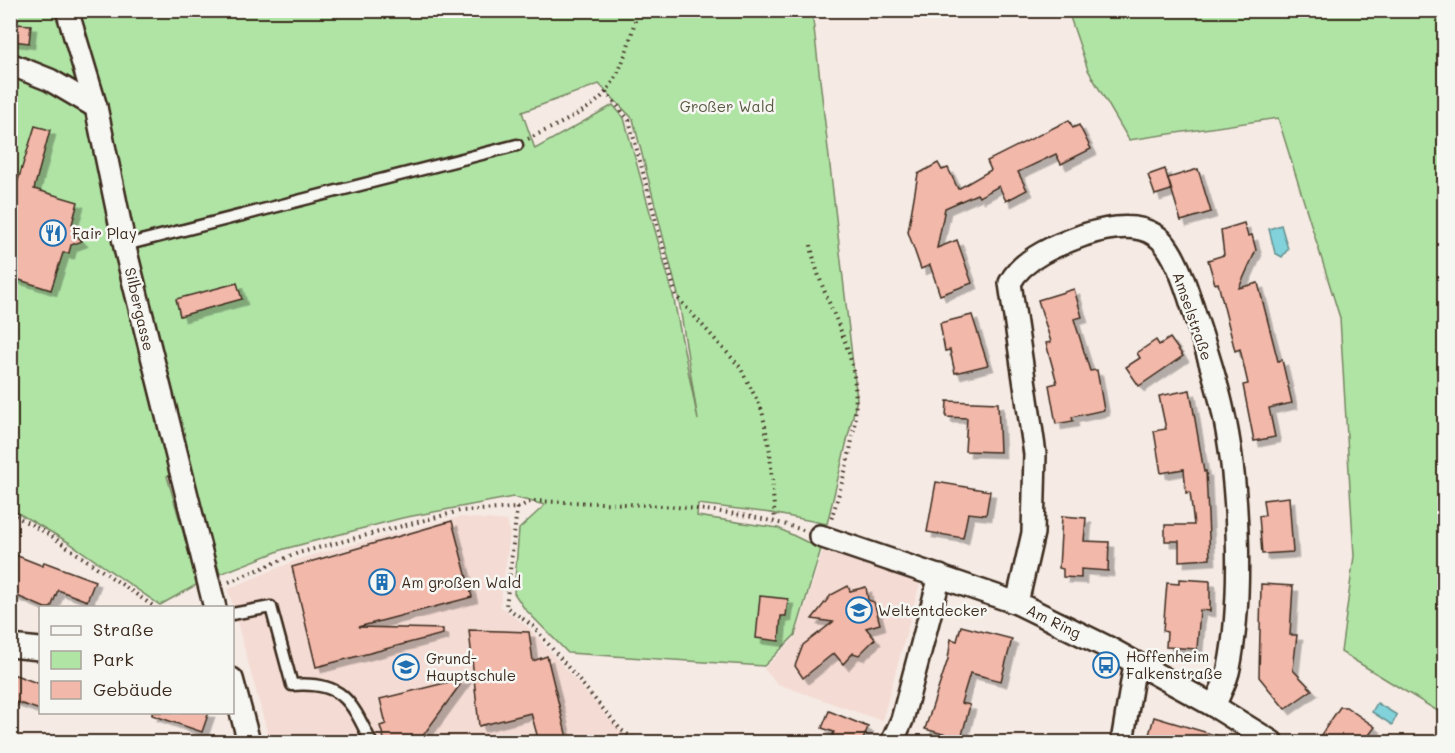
<svg xmlns="http://www.w3.org/2000/svg" width="1455" height="753" font-family="Mali,sans-serif">
  <style>
    .built { fill: #f4dbd3 }
    .green { fill: #b0e4a5; stroke: #768762; stroke-width: 1.5; fill-rule: evenodd }
    .water { fill: #81d2da; stroke: #658f8f; stroke-width: 1.5 }
    .building { fill: #f2b8aa; stroke: #3b2a1e; stroke-width: 1.5; filter: url(#shadow) }
    .lines { fill: none; stroke-linecap: round; stroke-linejoin: round }
    .service-casing { stroke: #3b2a1e; stroke-width: 15 }
    .minor-casing { stroke: #3b2a1e; stroke-width: 26 }
    .path { stroke: #3b2a1e; stroke-width: 4; stroke-dasharray: 1.5 4.5; stroke-linecap: butt }
    .service { stroke: #f6f6f2; stroke-width: 10 }
    .minor { stroke: #f6f6f2; stroke-width: 21 }
    .labels { text-anchor: middle; dominant-baseline: central; stroke-width: 5; stroke-linejoin: round; paint-order: stroke }
    .park-label { font-size: 15px; fill: #585840; stroke: #f6f6f2 }
    .poi-label { font-size: 15px; fill: #3b2a1e; stroke: #f6f6f2; text-anchor: start }
    .street-label { font-size: 15px; fill: #3b2a1e; stroke: #f6f6f2 }
  </style>
  <defs>
    <filter id="shadow"><feDropShadow dx="5.5" dy="5.5" stdDeviation="0" flood-color="#0004"/></filter>
  </defs>
  <rect width="100%" height="100%" fill="#f5eae4"/>
  <filter id="ink" filterUnits="userSpaceOnUse"><feTurbulence type="fractalNoise" baseFrequency=".0167" numOctaves="2"/><feDisplacementMap in="SourceGraphic" scale="12" xChannelSelector="R" yChannelSelector="G"/><feConvolveMatrix kernelMatrix="1 2 1 2 8 2 1 2 1" color-interpolation-filters="sRGB"/></filter>
  <g filter="url(#ink)">
    <g class="built">
      <path d="M460,517l47,4 3,12 -10,73 30,23 100,113h-360l-42,-153 74,-31z"/>
      <path d="M823,550l97,33 -38,138 -104,-37 -14,-15 32,-32z"/>
    </g>
    <g class="green">
      <path d="M11,11h801l45,388 -30,125 -56,-11 -73,-9 -1,12 81,12 43,21 -26,86 -31,31 -196,-13 -44,-45 -10,-15 5,-64 26,-24 -32,-8 -111,21 -118,31 -64,25 -30,-105 -23,7 31,108 -38,21 -92,-63 -57,-33zM599,84l34,35 45,176 20,125 -25,-125 -49,-177 -11,-13 -78,44 -13,-37z"/>
      <path d="M1068,11h376v704l-103,-63 13,-96 -14,-238 -62,-200 -149,22 -41,-70z"/>
    </g>
    <g class="water">
      <path d="M1281,225l7,24 -6,8 -7,-4 -6,-24z"/>
      <path d="M1377,703l20,12 -5,10 -20,-13z"/>
    </g>
    <g class="building">
      <path d="M14,24l17,1 -2,18 -17,-2z"/>
      <path d="M1069,120l4,8 6,-3 12,24 -30,15 -5,-10 -38,18 9,18 -21,11 -7,-15 -20,11 -2,-3 -32,14 -8,40 20,-8 15,43 -32,12 -10,-30 -9,4 -13,-37 10,-58 20,-11 4,7 6,-2 10,21 33,-19 -4,-9z"/>
      <path d="M35,126l15,4 -16,59 44,13 -6,22 5,2 -2,8 7,7 -11,4 -2,8h-6l-12,37 -41,-13v-71z"/>
      <path d="M1165,169l6,21 -16,5 -7,-20z"/>
      <path d="M1198,169l13,43 -30,9 -13,-43z"/>
      <path d="M1244,223l4,13 4,-1 4,15 -17,38 19,-5 20,78 4,-1 10,43 -23,5 6,29 -21,4 -11,-56 5,-1 -8,-35 -5,2 -17,-68 -3,1 -7,-24 16,-5 -3,-25z"/>
      <path d="M237,283l5,16 -62,17 -4,-17z"/>
      <path d="M1074,289l8,28 -8,2 16,52 7,-1 7,40 -32,7 1,4 -17,3 -7,-39 8,-2 -11,-40 5,-1 -13,-42z"/>
      <path d="M972,315l16,50 -33,8 -5,-23 -5,1 -5,-28z"/>
      <path d="M1170,338l13,18 -44,30 -13,-19 14,-9 -3,-5 19,-13 3,5z"/>
      <path d="M1190,390l14,82 2,-1 4,88 -31,2v-20h-14v-16h29l-4,-33 -4,1 -2,-24 -23,4 -7,-42 12,-2 -7,-33z"/>
      <path d="M947,401l51,2 2,49 -35,-1 2,-33 -21,-1z"/>
      <path d="M936,482l54,9 -4,24 -18,-2 -5,25 -36,-6z"/>
      <path d="M1289,497l4,55 -31,2 -3,-38 6,-1 -2,-15z"/>
      <path d="M1062,516l24,2 -2,23 25,1 -1,29 -27,-2v9l-18,-1v-8l-4,-1z"/>
      <path d="M452,521l20,76 -114,30 85,2v5l-127,33 -24,-100z"/>
      <path d="M10,553l33,13 1,-4 51,19 -8,20 -29,-11 -7,18h-6l-35,-15z"/>
      <path d="M1179,579l31,2v30l-10,-1 -3,39 -31,-2 1,-15 -4,-1 4,-48 12,1z"/>
      <path d="M1261,584l32,2 -3,49h7l-4,35 19,20 -27,19 -26,-32z"/>
      <path d="M848,586l2,5 16,-4 2,13 6,2 6,22 -14,4 9,11 -16,16 -6,-2 -10,11 -9,-11 -31,25 -8,-12 8,-21 30,-23 -21,-3 19,-24z"/>
      <path d="M760,596l28,3 -2,17h-5l-2,25 -23,-3z"/>
      <path d="M961,626l51,13 -11,42 -31,-8 -9,30 9,2 -9,34 -36,-10 23,-70 3,-20 6,2z"/>
      <path d="M469,630l60,2 4,29 14,-5 21,86h-29l-8,-29 -52,13z"/>
      <path d="M10,673l30,11v26l-30,-10z"/>
      <path d="M465,678l-43,59 -9,5h-28l-5,-16 6,-2 -6,-25z"/>
      <path d="M1340,707h6l29,20 -11,15h-48z"/>
      <path d="M829,711l39,16 -6,15h-32l4,-10 -12,-4z"/>
      <path d="M152,712h57l-7,20 -50,-17z"/>
      <path d="M1154,717l71,21v4h-78z"/>
    </g>
    <g class="lines">
      <g class="service-casing">
        <g id="service">
          <path d="M125,245l392,-100"/>
          <path d="M232,614l39,-7 21,78c51,-4 59,16 79,57"/>
        </g>
      </g>
      <g class="minor-casing">
        <g id="minor">
          <path d="M67,10l29,97 30,145 89,356"/>
          <path d="M10,64l40,16 46,27"/>
          <path d="M820,536l197,67 90,44 107,59 58,36"/>
          <path d="M1017,603l16,-70 2,-79 -25,-171c12,-25 49,-39 74,-48 22,-7 51,-13 71,0 20,12 33,58 40,80 10,31 21,63 28,96 16,71 20,186 6,257 -2,13 -10,26 -15,38"/>
          <path d="M10,646l30,3"/>
          <path d="M232,679l17,63"/>
          <path d="M892,742l10,-22 38,-144"/>
          <path d="M1122,742l13,-78"/>
        </g>
      </g>
      <g class="path">
        <path d="M606,92l23,28 47,176 64,71 22,43 8,42 5,69"/>
        <path d="M528,139c22,-11 63,-28 77,-46 19,-23 25,-55 33,-83"/>
        <path d="M811,245c6,39 27,72 38,109 17,56 -2,112 -18,166"/>
        <path d="M517,508l-11,99 27,19 88,104 18,12"/>
        <path d="M10,513l40,22 106,73"/>
        <path d="M229,582l69,-29 162,-42 57,-3 15,-7c85,3 190,2 271,29"/>
      </g>
      <use href="#service" class="service"/>
      <use href="#minor" class="minor"/>
    </g>
  </g>
  <defs>
    <g id="restaurant-ring" transform="scale(1.35)"><circle r="9.5" fill="#f6f6f2" stroke="#1f6fb2" stroke-width="1.5"/><path d="M-5-6h1v4h1v-4h1v4h1v-4h1v5L-1.5 .5V6h-2V.5L-5-1ZM5-6V6H3V1.5H1.5Q1.5-4 5-6Z" fill="#1f6fb2"/></g>
    <g id="building-ring" transform="scale(1.35)"><circle r="9.5" fill="#f6f6f2" stroke="#1f6fb2" stroke-width="1.5"/><path d="M-4-6H4V6H1V3H-1V6H-4ZM-2.5-4.3h1.7v1.8h-1.7ZM.8-4.3h1.7v1.8H.8ZM-2.5-1h1.7V.8h-1.7ZM.8-1h1.7V.8H.8Z" fill="#1f6fb2"/></g>
    <g id="school-ring" transform="scale(1.35)"><circle r="9.5" fill="#f6f6f2" stroke="#1f6fb2" stroke-width="1.5"/><path d="M0-5L7-2L0 1L-7-2ZM-4 1L0 2.5L4 1V4Q0 6-4 4Z" fill="#1f6fb2"/></g>
    <g id="bus-ring" transform="scale(1.35)"><circle r="9.5" fill="#f6f6f2" stroke="#1f6fb2" stroke-width="1.5"/><path d="M-5-6H5V4H4V6H2V4H-2V6H-4V4H-5ZM-3.5-4V0h7V-4ZM-3.5 1.2v1.5H-2V1.2ZM2 1.2v1.5H3.5V1.2Z" fill="#1f6fb2"/></g>
  </defs>
  <g fill-rule="evenodd">
    <use href="#restaurant-ring" x="53" y="233"/>
    <use href="#building-ring" x="382" y="582"/>
    <use href="#school-ring" x="859" y="610"/>
    <use href="#bus-ring" x="1106" y="665"/>
    <use href="#school-ring" x="406" y="667"/>
  </g>
  <g class="labels">
    <g class="park-label">
      <text x="727" y="106">Großer Wald</text>
    </g>
    <g class="poi-label">
      <text x="72" y="233">Fair Play</text>
      <text x="401" y="582">Am großen Wald</text>
      <text x="878" y="610">Weltentdecker</text>
      <text x="1126" y="656">Hoffenheim<tspan x="1126" dy="17">Falkenstraße</tspan></text>
      <text x="426" y="658">Grund-<tspan x="426" dy="17">Hauptschule</tspan></text>
    </g>
    <g class="street-label">
      <text transform="translate(140 309) rotate(77)">Silbergasse</text>
      <text transform="translate(1193 316) rotate(71)">Amselstraße</text>
      <text transform="translate(1054 621) rotate(26)">Am Ring</text>
    </g>
  </g>
  <rect width="1455" height="753" fill="none" stroke="#f6f6f2" stroke-width="36"/>
  <rect x="18" y="18" width="1419" height="717" fill="none" stroke="#3b2a1e" stroke-width="2" filter="url(#ink)"/>
  <rect x="39" y="606" width="195" height="108" fill="#f6f6f2" stroke="#aba49d" stroke-width="1.5"/>
  <rect x="51" y="626" width="30" height="9" fill="#f6f6f2" stroke="#aba49d" stroke-width="1.5"/>
  <text x="93" y="636" font-size="18" fill="#3b2a1e">Straße</text>
  <rect x="51" y="651" width="30" height="18" fill="#b0e4a5" stroke="#aba49d" stroke-width="1.5"/>
  <text x="93" y="666" font-size="18" fill="#3b2a1e">Park</text>
  <rect x="51" y="681" width="30" height="18" fill="#f2b8aa" stroke="#aba49d" stroke-width="1.5"/>
  <text x="93" y="696" font-size="18" fill="#3b2a1e">Gebäude</text>
</svg>
